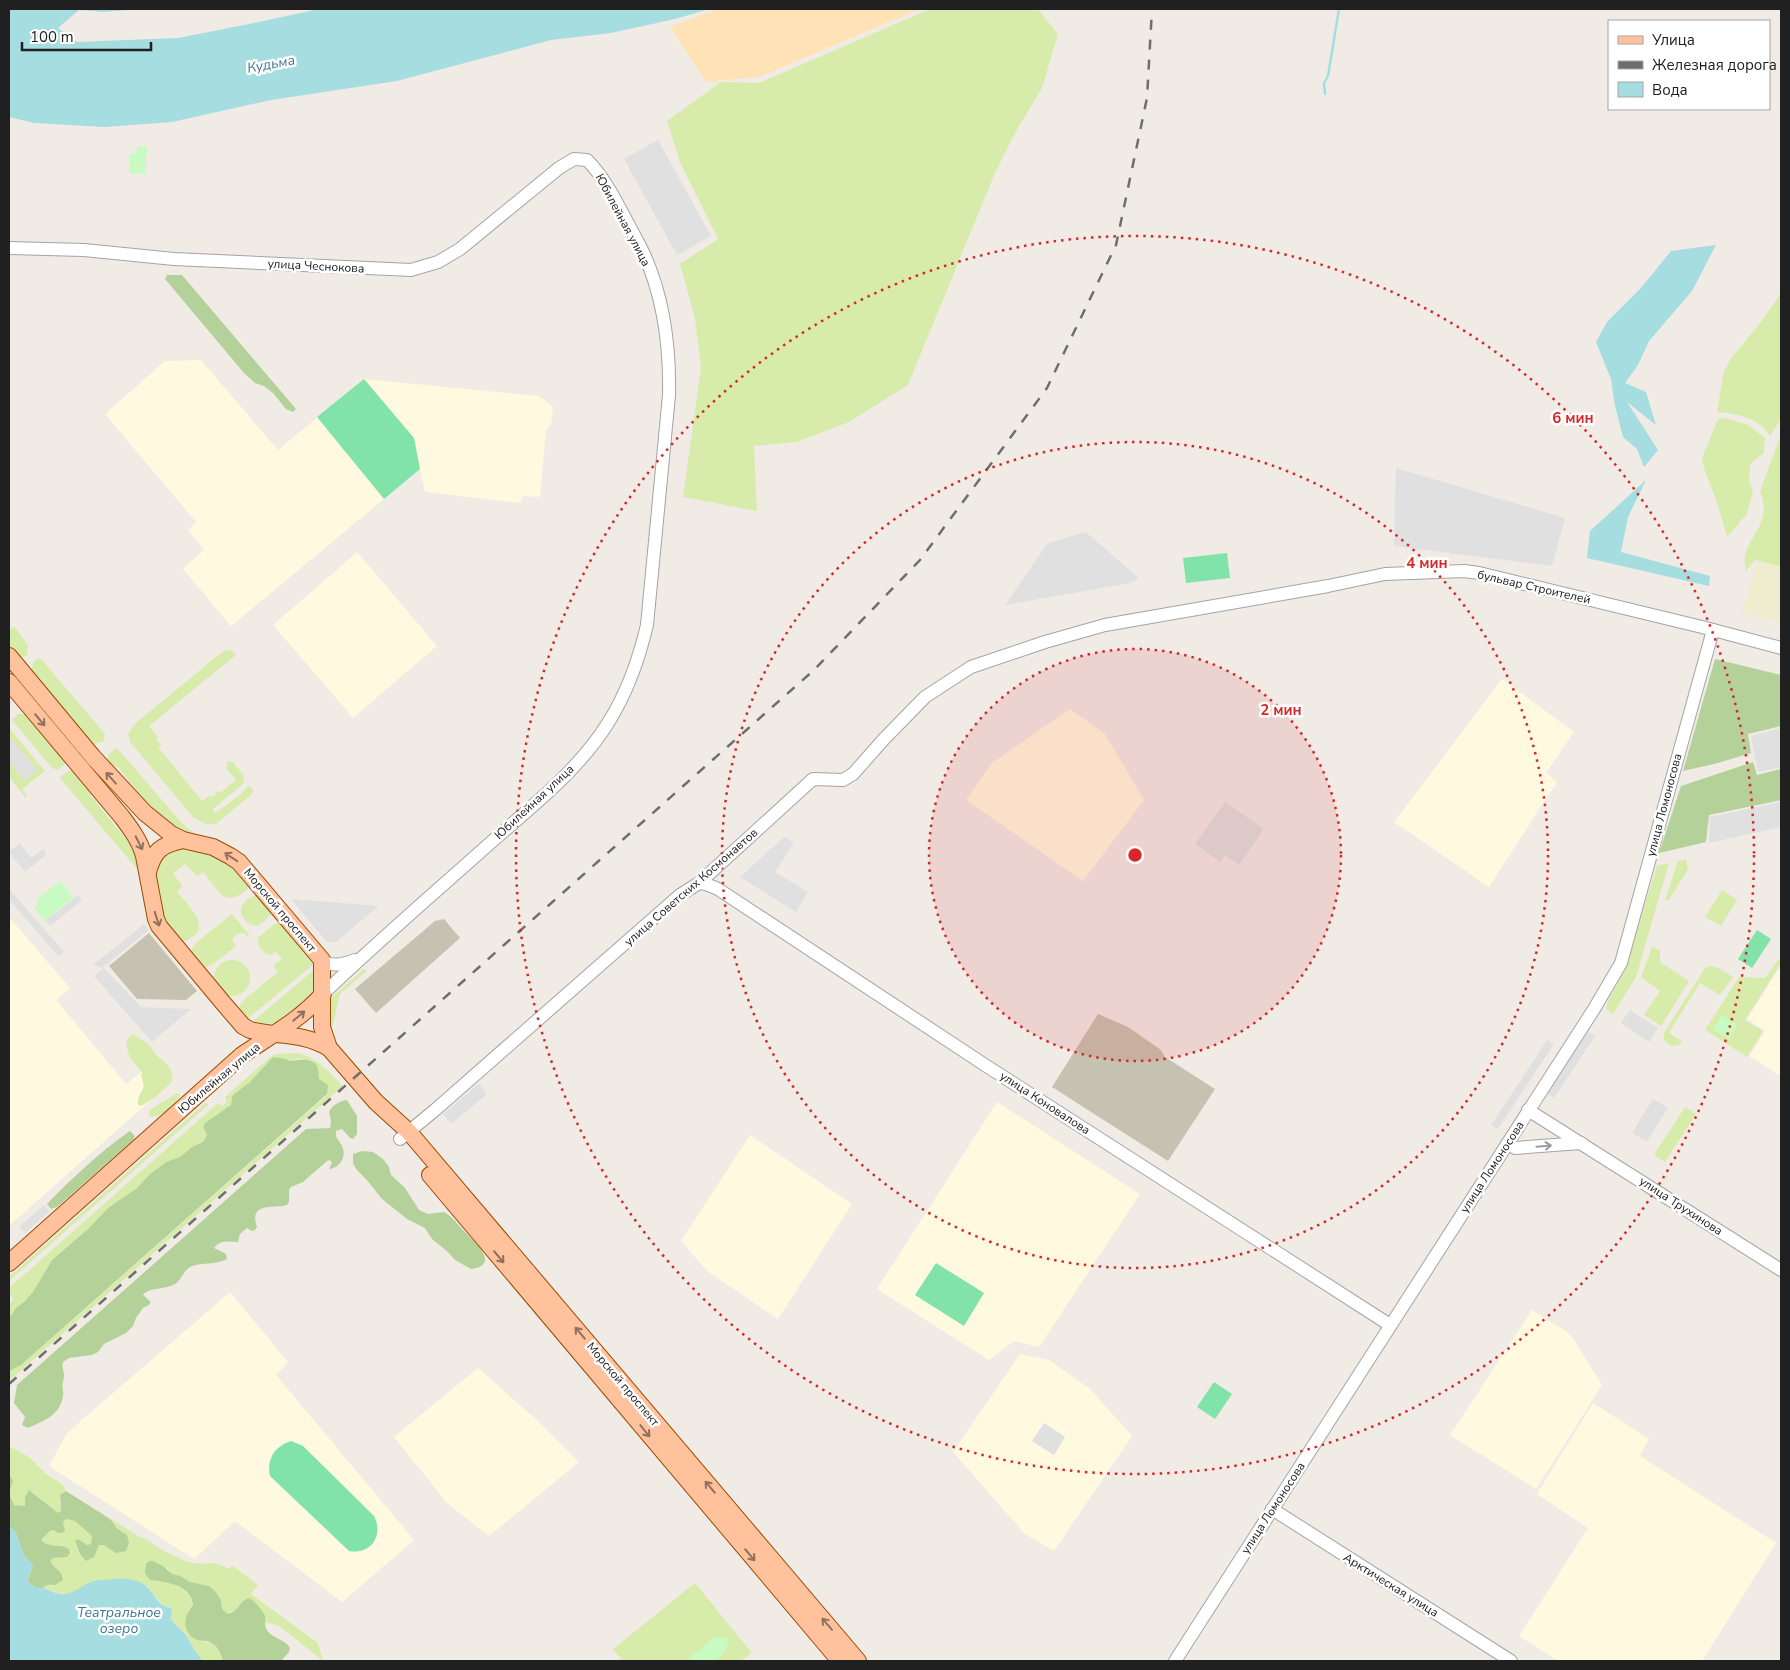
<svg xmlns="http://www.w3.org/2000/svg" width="1790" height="1670" font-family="'Nunito Sans',sans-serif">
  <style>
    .education { fill: #fff9e0 }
    .construction { fill: #c6c2b1 }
    .farmland { fill: #f0ecd0 }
    .grass { fill: #d7ecaa }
    .forest { fill: #b4d199 }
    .sand { fill: #ffe2b5 }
    .park { fill: #c8fbc2 }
    .pitch { fill: #81e2aa }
    .parking { fill: #e0e0e0 }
    .water { fill: #a5dde0 }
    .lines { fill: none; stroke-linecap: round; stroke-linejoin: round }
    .stream { stroke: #a5dde0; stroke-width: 2.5 }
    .minor-casing { stroke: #a4a4a4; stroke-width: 14 }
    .major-casing { stroke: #9b4b00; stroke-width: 18 }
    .minor { stroke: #fff; stroke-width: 12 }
    .major { stroke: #ffc29c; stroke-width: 16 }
    .rail { stroke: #6e6e6e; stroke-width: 2.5; stroke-dasharray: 10 10; stroke-linecap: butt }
    .oneway { stroke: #90715e }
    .oneway2 { stroke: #9b9b9b }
    .ring { fill: none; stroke: #d62828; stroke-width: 2.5; stroke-dasharray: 2.5 5 }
    .labels { text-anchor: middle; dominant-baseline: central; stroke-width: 5; stroke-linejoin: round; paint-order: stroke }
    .street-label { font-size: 12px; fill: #202020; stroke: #fff }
    .water-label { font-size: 14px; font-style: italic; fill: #3d7893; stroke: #fff }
    .centre { fill: #d62828; stroke: #fff; stroke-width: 2.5 }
    .ring-label { font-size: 15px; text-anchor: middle; font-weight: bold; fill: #d62828; stroke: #fff; stroke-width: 5; stroke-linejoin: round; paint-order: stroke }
  </style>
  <rect width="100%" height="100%" fill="#f1ebe6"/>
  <g class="education">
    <path d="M201,360l77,90 86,-71 175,17 14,11 -2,17 -5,6 -6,67 -17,-1 -3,7 -95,-11 -5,-23 -189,157 -48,-57 21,-19 -16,-20 8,-8 -91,-108 60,-53z"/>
    <path d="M357,552l80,94 -84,72 -80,-93z"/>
    <path d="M1502,679l72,53 -28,41 11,9 -68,105 -95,-65z"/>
    <path d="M1070,709l35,25 39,66 -61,81 -117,-81 26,-37z"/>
    <path d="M9,917l61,71 -14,12 70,84 15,-12 18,21 -150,133z"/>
    <path d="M1781,966v110l-32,-20 16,-25 -18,-12z"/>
    <path d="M997,1102l143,92 -101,153 -25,-6 -25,19 -112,-71z"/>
    <path d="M750,1135l102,69 -74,115 -71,-48 -26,-30z"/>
    <path d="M230,1292l58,70 -12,13 138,165 -72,62 -107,-81 -41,38 -145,-93 18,-33z"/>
    <path d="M1532,1310l38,24 32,51 -66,104 -86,-54z"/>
    <path d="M1020,1354l29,6 41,29 42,47 -78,115 -29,-17 -72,-82z"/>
    <path d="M478,1368l61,54 40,40 -90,74 -41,-32 -54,-67z"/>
    <path d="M1593,1403l56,36 -9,17 136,87 -74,118h-144l-39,-25 69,-108 -51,-34z"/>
  </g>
  <g class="construction">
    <path d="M444,919l16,19 -84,75 -21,-24 80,-68z"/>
    <path d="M149,933l48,58 -11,9 -49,-1 -28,-33z"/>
    <path d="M1098,1014l30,13 33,23 4,7 50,32 -47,72 -116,-74z"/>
  </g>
  <path class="farmland" d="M1757,561l24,7v55l-39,-11z"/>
  <g class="grass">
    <path d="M930,9h108l20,25 -16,54 -27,45 -20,40 -87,212 -59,37 -52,20 -43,4 3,65 -74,-14 18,-129 -6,-49 -15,-55 38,-25 -38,-77 -13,-41 54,-39 38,1z"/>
    <path d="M1781,293v126l-11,17c-12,-19 -32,-22 -53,-24l7,-41 8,-14 26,-31z"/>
    <path d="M1725,418l23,7 17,13 -1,15 -14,11 -1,17 4,10 -6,23 -20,23 -10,-35 -13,-34 -2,-10 16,-39z"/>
    <path d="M1781,434v133l-26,-7 -9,11c-7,-24 13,-34 17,-56 2,-7 0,-16 -3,-24z"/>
    <path d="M14,626l14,19 -1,10 -4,2c-15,-2 -14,-14 -14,-27z"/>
    <path d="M227,650l5,1 4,4 -87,71 9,11 -2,2 5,6 -3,2 44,54 8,-6 2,2 6,-6 2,2 16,-13 -10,-12 2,-7 5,1 11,14v5l-2,4 -28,23 -1,3 2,2 25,-18 8,-9 4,2 1,3 -2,4 -35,29h-10l-12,-6 -64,-76 -2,-9 8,-10 86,-71z"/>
    <path d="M38,658l4,2 63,74 -1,7 -11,4 -62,-74 3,-10z"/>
    <path d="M18,714h8l41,48 -9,8 -6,-2 -40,-48z"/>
    <path d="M9,728l36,43 -23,18 5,7 -2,1 -16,-20v-16l16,19 12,-10 -28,-33z"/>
    <path d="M117,748l64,74 16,14c-35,-6 -57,-42 -78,-68l-7,-3 -4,-5v-5z"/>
    <path d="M70,771h4l14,17 3,8 47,58 4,21 -82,-97 4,-4z"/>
    <path d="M174,847l48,7 29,32c-27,24 -29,8 -48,-14l-6,4 -12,-12 -12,10 10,12 -6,6c14,16 39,39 5,50l-16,-17 -12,-49 2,-12 13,-15z"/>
    <path d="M1686,859l2,10 -19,31h-4l13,-39z"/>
    <path d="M1669,863l-33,114 -23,37 -4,-2 -3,-4 2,-7 16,-30 33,-105z"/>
    <path d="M1722,890l15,10 -16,26 -16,-9z"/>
    <path d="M255,896h4l14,15 -8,10 -9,5c-19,-5 -21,-24 -1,-30z"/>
    <path d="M232,914l17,21 -2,1 -4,-3 -6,1 -5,5 4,7 -24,19 -10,3 -11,-12 1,-8 6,-7z"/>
    <path d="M280,923l4,1 30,34v6l-67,55 -7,-8v-6l6,-7 32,-26 -5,-6 9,-7 -6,-7 -6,3c-8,-2 -13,-9 -12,-17l16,-14z"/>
    <path d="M1652,947l8,3v12l29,19 -28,45 -17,-11 16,-24 -19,-14z"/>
    <path d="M1781,959v4l-36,57 18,11 -16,26 -42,-27 34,-53 26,1 13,-18z"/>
    <circle cx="232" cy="978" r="18"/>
    <path d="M1709,966l10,2 14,9 -13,18 -20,-12 -31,50 14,9c-7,6 -13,5 -19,-2v-7l41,-65z"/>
    <path d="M315,969v16l-7,17 -28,21 -16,1 -11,-3z"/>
    <path d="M364,969l3,2 -27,23 -10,43v-38z"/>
    <path d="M133,1034l14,9 12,15 3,1c6,6 14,15 9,24l-17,15 -13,8 -3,-1v-6l6,-13 -3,-11 1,-3c-10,-11 -17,-19 -15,-33z"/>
    <path d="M297,1053c20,4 31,18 46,33l-334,295v-10l12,-6 304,-268 2,-3 -8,-15 -4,-15 -15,-6 -11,3 -16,-4 -23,25 -16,12 -2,3 -1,8 -26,18 -2,4 4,8 -4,7 -11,5 -12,10 -14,5 -16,12 -13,14 -29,20 -20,21 -36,31 -19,32 -8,9 -9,7 -7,10v-14l4,-4 -2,-6 -2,2v-8l209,-185 5,3 4,-5 -2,-4 44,-39 6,-4z"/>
    <path d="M177,1093l3,2c-5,11 -17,22 -30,22l-1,-2 1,-5z"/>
    <path d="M207,1103l1,2 -199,176v-4l195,-173z"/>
    <path d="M1685,1107l11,7 -31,48 -11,-7z"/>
    <path d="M9,1446l20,11 16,16 18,12 3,6 -3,1 -4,7 2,13 -4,1 -24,-21 -8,14 -12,-1 -4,-11 3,-9 -3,-11z"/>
    <path d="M93,1508l47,29c8,2 11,5 17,10 7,4 29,15 37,16 16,3 18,-5 34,6l5,-3 25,19 -7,9 67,49 5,18 -44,-35 -14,-4 -1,-6 -25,-11 -1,3 -10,6 -6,-5 -1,-9 -6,-9 -6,-5 -11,-1 -26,-11 -5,-6 -10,-5 -7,17c6,1 14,0 20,2 8,2 25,13 22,24 -3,10 -12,17 -3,28 12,14 27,-2 34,27h-20l-7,-9 -10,-17 -14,-14 -1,-3 1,-8 -2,-3 -7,-1 -15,-19 -18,-8 -36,2 -24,13 -12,-1 -15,-5 3,-3 5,-1 7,-15 -9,-8 4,-3 14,-1 3,-4 -7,-7c-7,1 -17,0 -22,-5l9,-10 14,-5 -1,-4 3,-3 9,2 17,15 -1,8 -4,1 -6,-4 -3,9 8,10 10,-7 3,-8h5l23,-10c-12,-9 -22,-19 -34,-27z"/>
    <path d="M695,1583l57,70 -11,8h-118l-10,-12z"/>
  </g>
  <g class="forest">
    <path d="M167,275h15l114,134 -3,3 -7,-3 -13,-16 -9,-7 -9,-3 -11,-10 -79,-94z"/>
    <path d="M1715,659l66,16v51l-33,8 3,19 -33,10 -35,8z"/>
    <path d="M1753,762l4,13 24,-6v31l-72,15 -3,27 -47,11 22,-67z"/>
    <path d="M273,1057l13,2 3,2c8,-1 23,-4 28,5 2,3 1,9 2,13l9,6 -1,9 -306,271 -12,6v-53l7,-10 9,-7 8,-9 19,-32 36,-31 20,-21 29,-20 13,-14 16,-12 14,-5 12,-10 11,-5 4,-7 -4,-8 2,-4 26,-18 1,-8 2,-3 16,-12z"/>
    <path d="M347,1100l10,16v18l-4,5 -3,-1 -8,-9 -6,2c-1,8 3,9 6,15 5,10 -2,22 -13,23l3,-6 -2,-3 -3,1 -24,21 -12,5 -2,3v12l-2,3c-12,4 -39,-4 -30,22l-2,3 -3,1 -5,-3 -7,6 -2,8c-9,0 -17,-3 -24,6l12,6 1,5c-12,7 -24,2 -37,8 -7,4 -8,13 -15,17 -10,6 -26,3 -32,11l8,7 -2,3 -6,3 -7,10 -3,8 -7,7 -22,11 -6,8 -6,3 -23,3 -6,4c-2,6 2,10 1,15 -3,10 0,12 -1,19 -3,20 -20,25 -35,32l-6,-3 3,-8 -11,-14 3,-18 289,-256 24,-1 1,-7 -2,-9c3,-7 11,-11 18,-12z"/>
    <path d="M130,1131l5,5 -2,4 -76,67 -6,2 -4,-5c24,-25 54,-53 83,-73z"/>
    <path d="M362,1151l11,1 10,7 6,8 2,8 14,13 14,22 9,4 16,-2c9,5 14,13 21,20 9,10 37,33 6,37l-16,-9 -7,-8 -16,-13 -7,-11 -18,-9 -25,-20 -15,-19 -11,-11 -3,-6v-9z"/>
    <path d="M9,1474l4,7 -4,13 5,11 11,1v-9l4,-7 29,23 3,-2 -1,-16 6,-4 44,28 7,9 10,7 2,8 -3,8 -10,2 -12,-8h-5l-5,12 -8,4 -6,-7 -5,-13 3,-2 9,6 4,-1 1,-8 -17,-15 -9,-2 -3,3 2,8 -3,3h-4l-4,-3 -4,1 -9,9c8,9 20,3 28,9l1,4 -3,4 -14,1 -3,3c4,7 13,10 13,19l-8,5c-5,-1 -8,-1 -12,3h-7l-9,-7 6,-16 -9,-9 -8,-23 -7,-7z"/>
    <path d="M149,1561h4l10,5 9,8 8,2 10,6 19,4 6,5 6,9 1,9 6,5c10,-2 11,-13 21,-16 6,3 13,12 16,18 1,4 -1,9 1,12 4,11 19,10 24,20l-1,4 -8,9h-58c-2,-8 -5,-15 -13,-19 -4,-2 -8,-1 -12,-2 -9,-2 -15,-13 -12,-22 1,-5 5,-9 7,-14 -3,-20 -27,-22 -43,-24l-5,-7 1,-9z"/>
  </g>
  <path class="sand" d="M717,9h203l-161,68 -53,5 -36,-55z"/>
  <g class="park">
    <path d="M137,146l10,1 -2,27 -16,-1 1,-20 6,1z"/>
    <path d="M60,881l13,16 -28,24 -11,-13 4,-4 -2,-4z"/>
    <path d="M1722,1015l16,10 -9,14 -16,-10z"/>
    <path d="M714,1637l16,2c-9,26 -18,22 -43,22l9,-11 2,2z"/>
  </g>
  <g class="pitch">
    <path d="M364,379l50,59 6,31 -36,30 -67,-82z"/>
    <path d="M1227,553l3,25 -44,5 -3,-25z"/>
    <path d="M1757,930l14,9 -19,29 -14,-9z"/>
    <path d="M936,1263l48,30 -20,33 -49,-31z"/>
    <path d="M1214,1382l18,12 -17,25 -18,-12z"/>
    <path d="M291,1441l12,5 71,70c10,19 -3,39 -25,35l-79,-75c-4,-17 5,-30 21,-35z"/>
  </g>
  <g class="parking">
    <path d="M658,140l53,96 -34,19 -53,-96z"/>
    <path d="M1396,468l169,50 -13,48 -158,-20z"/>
    <path d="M1086,532l53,46 -8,5 -126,22 43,-62z"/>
    <path d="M1781,728v39l-23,5 -7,-36z"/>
    <path d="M9,737l28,33 -12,11 -16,-20z"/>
    <path d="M1225,802l39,27 -25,36 -14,-10 -5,7 -25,-18z"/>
    <path d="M1781,802v25l-72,16 1,-26z"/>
    <path d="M784,837l10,5 -19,30 33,20 -12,20 -56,-35z"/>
    <path d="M20,843l11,15 12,-9 4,5 -22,18 -16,-20z"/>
    <path d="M10,890l54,62 -5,5 -50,-58v-7z"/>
    <path d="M78,895l4,5 -32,26 -4,-6z"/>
    <path d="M291,899l88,7 -43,36h-9z"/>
    <path d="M144,924l5,6 -47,38 -9,-3z"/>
    <path d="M104,968l37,39 50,2 -39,33 -58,-66z"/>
    <path d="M1630,1010l28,18 -9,14 -28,-19z"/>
    <path d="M1587,1031l8,5 -41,62 -8,-5z"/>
    <path d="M1547,1040l7,4 -56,85 -7,-4z"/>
    <path d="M479,1084l8,10 -36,30 -8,-10z"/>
    <path d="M1653,1099l15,9 -21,33 -15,-8z"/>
    <path d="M44,1205l6,6 -25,22 -6,-6z"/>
    <path d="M1044,1423l21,14 -11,18 -22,-14z"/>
  </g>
  <g class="water">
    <path d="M9,9h131l-36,3 -25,-2 -21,18 19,14 101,-4 71,-14 70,-15h390l-34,10 -64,14 -60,7 -154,41 -126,19 -99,22 -67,5 -71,-4 -25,-6z"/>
    <path d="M1716,245l-24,46 -43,50 -11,24 -13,18 21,9 10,33 -29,-23 31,48 -14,17 -7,-18 -14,-12 -8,-31 -4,-27 -15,-37 11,-20 34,-34 30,-37z"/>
    <path d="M1646,480l-18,37 -7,35 89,24 -1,10 -122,-28 3,-27z"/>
    <path d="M9,1526l7,7 8,23 9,9 -6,15c9,10 6,5 16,8 6,2 11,5 18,6 12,1 18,-7 28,-11 8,-4 18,-3 27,-4 11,-1 24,0 32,9 7,6 12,21 22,19l2,3 -1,8 1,3 14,14 10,17 7,9h-194z"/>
  </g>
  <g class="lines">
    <path class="stream" d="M1325,94l-1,-11 4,-7 11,-67"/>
    <g class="minor-casing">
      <g id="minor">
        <path d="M9,248l75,2 90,9 237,11 27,-8 22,-13 99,-81 15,-9 13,1c16,16 27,37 38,58 6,11 12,22 18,34 20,43 27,95 26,143l-22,230c-8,34 -20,68 -39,98 -28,45 -71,79 -111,114 -58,52 -118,103 -174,157"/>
        <path d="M699,883l7,1 12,5 270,178 402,258"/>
        <path d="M322,960c10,8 22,4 33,0"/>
        <path d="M1528,1110l253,160"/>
        <path d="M400,1139l35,-29 245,-215 19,-12 114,-104 30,1 10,-6 31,-35 41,-42 46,-30 74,-25 60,-17 223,-39 57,-12 79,-3 15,2 223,54 79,21"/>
        <path d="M1507,1144l8,4 66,-5"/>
        <path d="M1272,1509l239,152"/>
        <path d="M1175,1661l419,-652 27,-46 92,-333"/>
      </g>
    </g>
    <g class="major-casing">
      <g id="major">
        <path d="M9,656l84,101 52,56 26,21 12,6 30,7 17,9 9,6 83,98v67l7,21 47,54 33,30 449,529"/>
        <path d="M9,682l113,135c9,12 18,24 22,39l12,63 3,7 65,78 19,22 7,4c29,7 52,2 79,18"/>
        <path d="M148,872c6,-22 13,-27 35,-32"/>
        <path d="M430,1175l410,486"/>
        <path d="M9,1263l233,-208c28,-19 58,-35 81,-61"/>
      </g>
    </g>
    <use href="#minor" class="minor"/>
    <use href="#major" class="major"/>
    <path class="rail" d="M9,1384l805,-714 106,-110 127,-172 69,-143 31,-147 5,-89"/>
  </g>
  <defs><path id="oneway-shaft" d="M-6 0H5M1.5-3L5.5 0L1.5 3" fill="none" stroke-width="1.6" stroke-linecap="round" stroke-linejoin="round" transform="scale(1.25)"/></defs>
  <g class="oneway">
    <use href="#oneway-shaft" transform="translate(40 720) rotate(50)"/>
    <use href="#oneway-shaft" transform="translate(111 778) rotate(-132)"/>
    <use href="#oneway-shaft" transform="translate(139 843) rotate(63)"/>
    <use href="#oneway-shaft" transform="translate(231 857) rotate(-147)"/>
    <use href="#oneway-shaft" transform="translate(157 919) rotate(72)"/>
    <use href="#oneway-shaft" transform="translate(299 1016) rotate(-40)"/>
    <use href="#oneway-shaft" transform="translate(499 1257) rotate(50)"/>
    <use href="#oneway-shaft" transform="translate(580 1333) rotate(-130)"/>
    <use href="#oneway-shaft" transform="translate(645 1431) rotate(51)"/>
    <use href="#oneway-shaft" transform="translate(710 1487) rotate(-130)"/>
    <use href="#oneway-shaft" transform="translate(750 1555) rotate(50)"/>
    <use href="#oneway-shaft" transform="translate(827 1624) rotate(-131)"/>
  </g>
  <use class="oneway2" href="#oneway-shaft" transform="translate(1544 1146) rotate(-5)"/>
  <circle cx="1135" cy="855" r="206" fill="#d62828" fill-opacity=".12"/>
  <g class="ring">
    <circle cx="1135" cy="855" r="206"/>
    <circle cx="1135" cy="855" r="413"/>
    <circle cx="1135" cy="855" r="619"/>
  </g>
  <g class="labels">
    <g class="street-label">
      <text transform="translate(623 220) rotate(62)">Юбилейная улица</text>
      <text transform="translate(316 266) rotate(3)">улица Чеснокова</text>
      <text transform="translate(1534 587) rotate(13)">бульвар Строителей</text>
      <text transform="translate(534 802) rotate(-43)">Юбилейная улица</text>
      <text transform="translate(1664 805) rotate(-75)">улица Ломоносова</text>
      <text transform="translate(691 887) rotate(-41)">улица Советских Космонавтов</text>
      <text transform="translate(280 910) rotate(50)">Морской проспект</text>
      <text transform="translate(219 1078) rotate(-40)">Юбилейная улица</text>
      <text transform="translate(1045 1103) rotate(33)">улица Коновалова</text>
      <text transform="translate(1492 1167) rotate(-57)">улица Ломоносова</text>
      <text transform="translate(1681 1206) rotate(33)">улица Трухинова</text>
      <text transform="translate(623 1384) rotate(50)">Морской проспект</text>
      <text transform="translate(1273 1508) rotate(-57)">улица Ломоносова</text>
      <text transform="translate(1391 1585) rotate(32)">Арктическая улица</text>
    </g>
    <g class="water-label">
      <text transform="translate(271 64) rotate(-10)">Кудьма</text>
      <text x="119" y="1612">Театральное<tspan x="119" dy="16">озеро</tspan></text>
    </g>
  </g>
  <circle cx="1135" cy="855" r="8" class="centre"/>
  <g class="ring-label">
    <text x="1573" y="423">6 мин</text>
    <text x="1427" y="568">4 мин</text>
    <text x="1281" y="715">2 мин</text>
  </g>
  <rect width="1790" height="1670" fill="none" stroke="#202020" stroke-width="20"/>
  <rect x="1608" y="20" width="162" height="90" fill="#ffffff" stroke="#a6a6a6"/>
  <rect x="1618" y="36" width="25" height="8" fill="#ffc29c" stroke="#a6a6a6"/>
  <text x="1652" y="45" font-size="15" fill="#202020">Улица</text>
  <rect x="1618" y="61" width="25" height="8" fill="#6e6e6e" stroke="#a6a6a6"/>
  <text x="1652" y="70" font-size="15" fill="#202020">Железная дорога</text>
  <rect x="1618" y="82" width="25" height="15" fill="#a5dde0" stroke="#a6a6a6"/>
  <text x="1652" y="95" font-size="15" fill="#202020">Вода</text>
  <path d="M22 42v8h129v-8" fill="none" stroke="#202020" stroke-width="2.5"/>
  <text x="30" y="42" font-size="15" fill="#202020" stroke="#ffffff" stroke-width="4" paint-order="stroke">100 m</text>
</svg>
